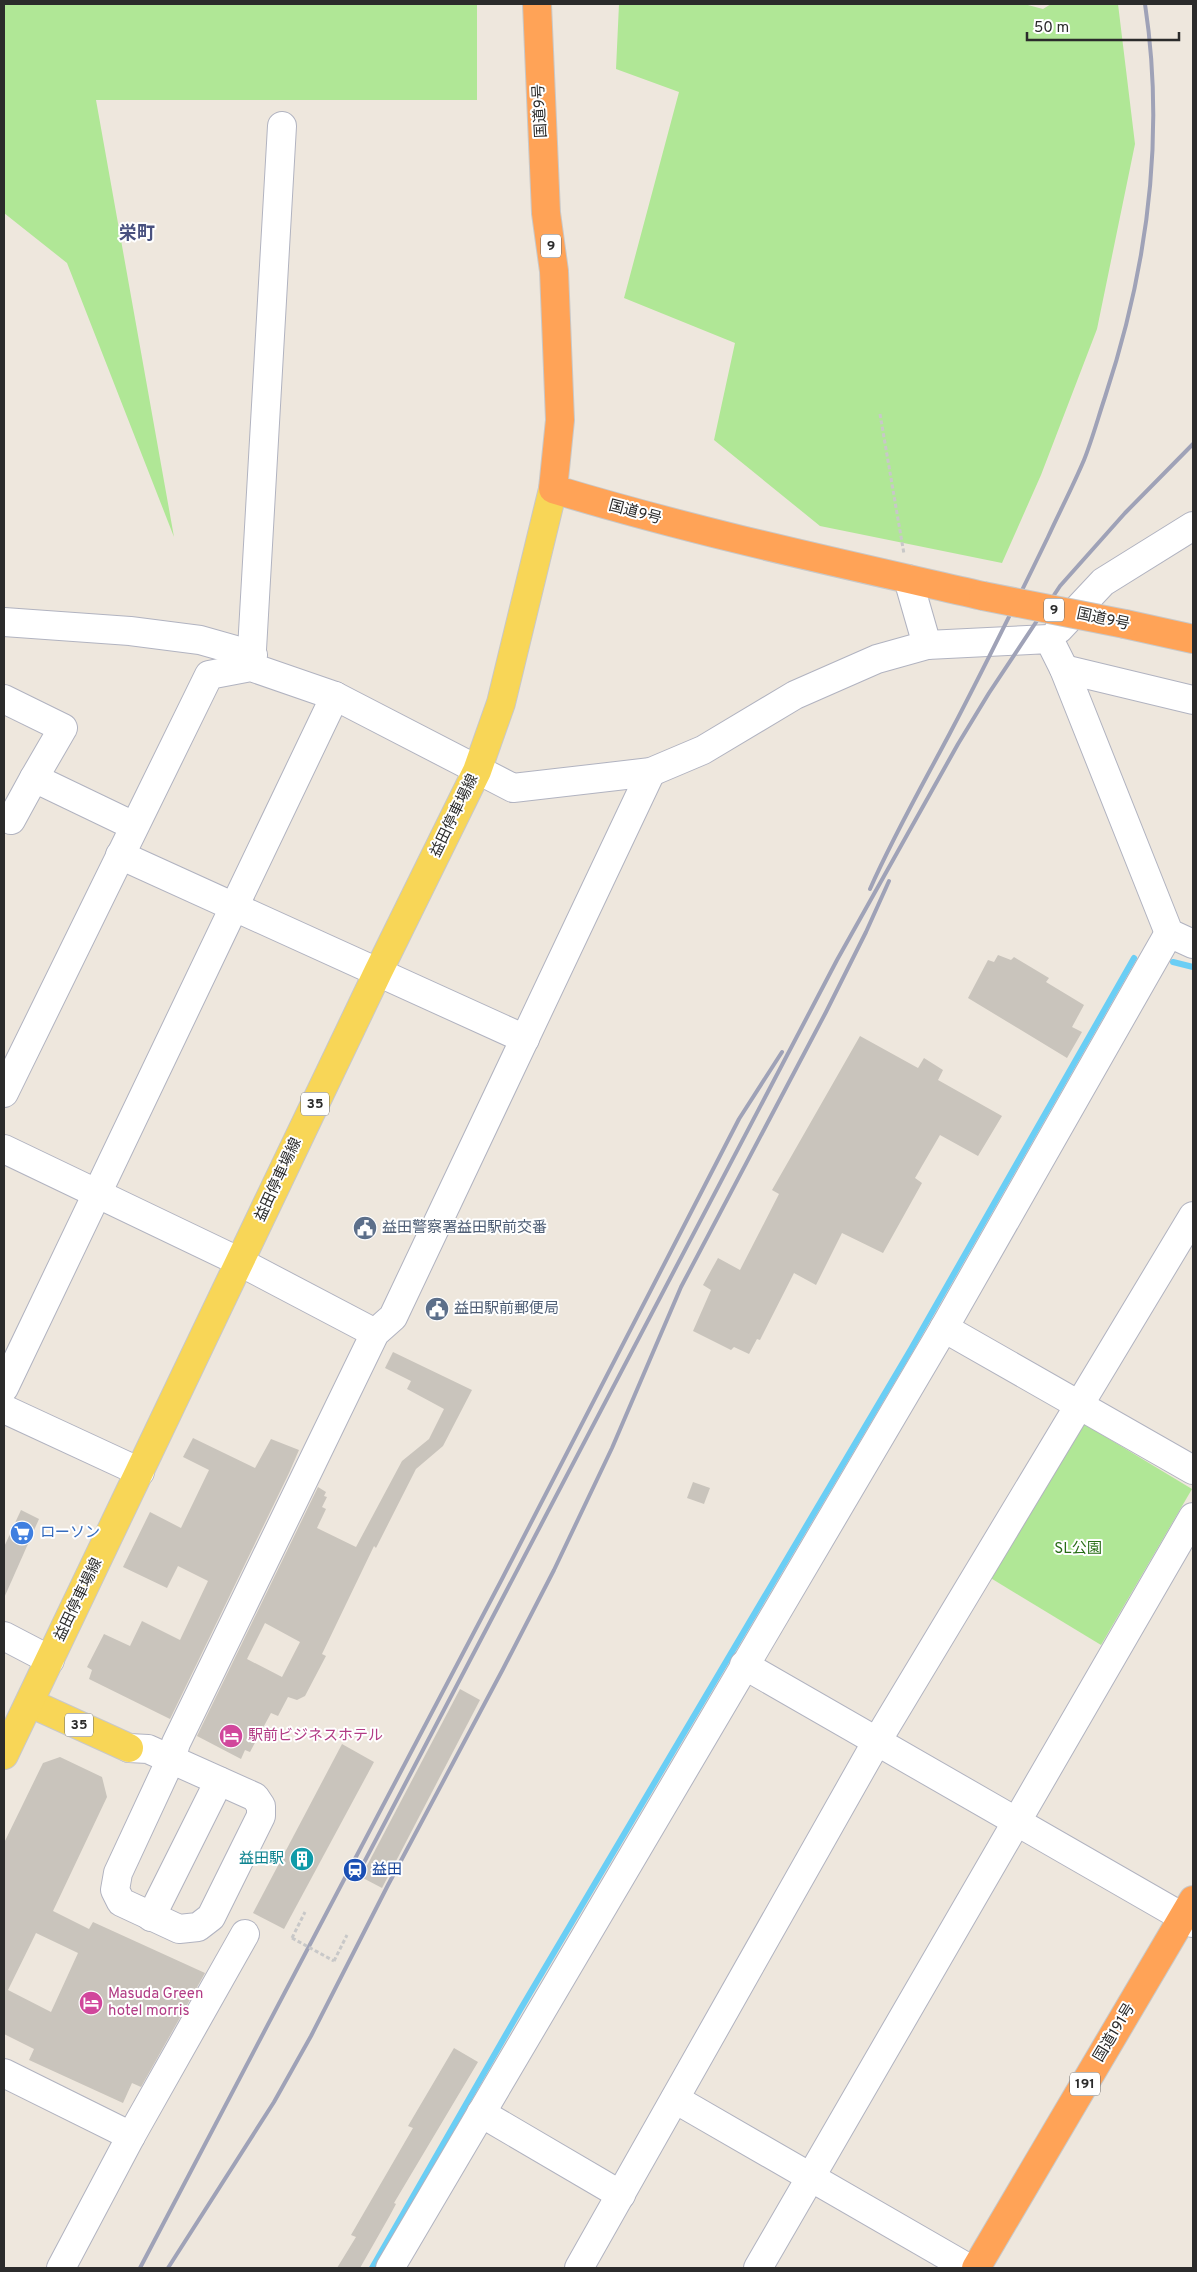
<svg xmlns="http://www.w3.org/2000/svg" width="1197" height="2272" font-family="Overpass,'Noto Sans JP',sans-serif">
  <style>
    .green { fill: #b0e796 }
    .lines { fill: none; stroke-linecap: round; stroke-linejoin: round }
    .stream { stroke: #6acef5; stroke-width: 6 }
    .building { fill: #c9c4bc; fill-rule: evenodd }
    .minor-casing { stroke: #b1b3c0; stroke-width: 30 }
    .major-casing { stroke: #c8c8c8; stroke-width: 30 }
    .highway-casing { stroke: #c8c8c8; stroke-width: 30 }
    .path { stroke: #c8c8c8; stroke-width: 3; stroke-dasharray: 4 2.5; stroke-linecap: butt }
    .minor { stroke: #fff; stroke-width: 28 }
    .major { stroke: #f8d657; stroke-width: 28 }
    .highway { stroke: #ffa357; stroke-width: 28 }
    .rail { stroke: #9fa2b7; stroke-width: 4 }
    .highway-bridge-casing { stroke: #c8c8c8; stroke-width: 30; stroke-linecap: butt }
    .path-bridge { stroke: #c8c8c8; stroke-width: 3; stroke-dasharray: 4 2.5; stroke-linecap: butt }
    .highway-bridge { stroke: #ffa357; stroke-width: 28 }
    .labels { text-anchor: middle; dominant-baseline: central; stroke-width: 4; stroke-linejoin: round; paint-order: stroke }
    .shield { fill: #fff; stroke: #6b6b6b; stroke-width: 1 }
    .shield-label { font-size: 14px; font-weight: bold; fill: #2b2b2b }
    .street-label { font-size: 15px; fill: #2b2b2b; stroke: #fff }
    .service-label { font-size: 15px; fill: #4e5e75; stroke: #fff; text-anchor: start }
    .shop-label { font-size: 15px; fill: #366cbe; stroke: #fff; text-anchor: start }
    .park-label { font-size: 15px; fill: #276d16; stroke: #fff }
    .hotel-label { font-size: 15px; fill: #b23c85; stroke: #fff; text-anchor: start }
    .culture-label { font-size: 15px; fill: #0d838f; stroke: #fff; text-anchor: end }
    .transit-label { font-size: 15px; fill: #164399; stroke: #fff; text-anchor: start }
    .quarter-label { font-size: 18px; font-weight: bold; fill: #49517f; stroke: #fff }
  </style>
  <rect width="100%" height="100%" fill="#eee7dd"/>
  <g class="green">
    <path d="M4,4h473v96h-381l78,437 -107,-274 -63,-50z"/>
    <path d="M619,4h405l19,5 8,-5h67l17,140 -38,185 -56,146 -39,88 -182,-37 -106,-86 21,-97 -111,-45 55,-206 -63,-23z"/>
    <path d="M1076,1419l116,70 -91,156 -117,-71z"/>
  </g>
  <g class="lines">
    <g class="stream">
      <path d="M1173,962l20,5"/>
      <path d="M372,2268l148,-258 391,-661 223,-391"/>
    </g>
  </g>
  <g class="building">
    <path d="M998,955l13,5 3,-3 35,21 -3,4 38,23 -12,22 10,5 -15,26 -99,-60 20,-38 6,2z"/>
    <path d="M860,1036l58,32 6,-10 19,12 -5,10 64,36 -24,40 -38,-21 -25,43 7,5 -39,70 -41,-20 -26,52 -22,-12 -34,67 -3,-1 -8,15 -15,-7 -3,3 -38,-19 18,-41 -8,-5 15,-27 22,12 39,-76 -7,-4z"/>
    <path d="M393,1352l79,38 -29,56 -27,23 -40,79 -2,-2 -52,108 4,2 -21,40 -8,4 -9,-3 -10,19 -7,-3 -21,39 -5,-2 -4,9 -44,-23 121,-249 8,5 -2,4 3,1 -5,10 4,2 -9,19 39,19 46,-86 27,-22 15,-30 -37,-20 4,-8 -26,-13zM265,1623l35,19 -18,35 -35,-18z"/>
    <path d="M193,1438l62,30 16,-29 28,11 -10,23 -119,246 -81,-40 3,-9 -5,-3 17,-33 26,12 12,-25 38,19 28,-59 -30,-15 -11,22 -44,-21 27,-55 31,16 28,-58 -26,-13z"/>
    <path d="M693,1482l17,6 -6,16 -17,-6z"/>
    <path d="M21,1510l18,9 -35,79v-51z"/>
    <path d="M460,1689l20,11 -98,188 -21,-11z"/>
    <path d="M342,1744l32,18 -90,167 -31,-16z"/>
    <path d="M60,1757l42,20 5,20 -54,114 36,18 4,-7 112,51 -64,114 -9,-4 -9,20 -94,-43 5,-11 -30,-15v-191l39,-80zM36,1933l42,20 -27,59 -43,-22z"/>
    <path d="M454,2048l24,14 -84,141 2,1 -7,13 -29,51h-23l19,-31 -5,-2 62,-107 -5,-2z"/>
  </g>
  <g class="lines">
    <g class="minor-casing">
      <g id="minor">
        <path d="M908,579l19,66"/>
        <path d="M4,622l126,9 70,9 53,15"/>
        <path d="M1059,629l44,-47 90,-56"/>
        <path d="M251,667l31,-541"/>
        <path d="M1064,669l129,31"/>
        <path d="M4,699l59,29 -29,50"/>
        <path d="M4,816l7,4 23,-42 100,48"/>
        <path d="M120,855l405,184"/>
        <path d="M4,1093l205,-418 42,-8 84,29 178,92 138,-16 52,-22 92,-55 82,-36 50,-14 122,-6 15,30 105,264 24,11"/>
        <path d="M4,1149l236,113 135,71"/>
        <path d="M944,1328l249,142"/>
        <path d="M4,1388l331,-692"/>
        <path d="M4,1409l136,63"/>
        <path d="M4,1636l46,24"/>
        <path d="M744,1665l449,258"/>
        <path d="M129,1748l19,1 107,48 6,9v10l-50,101 -13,10 -19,2 -58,-27 -6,-12 3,-17 53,-114 5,-16 199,-410 18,-16 258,-545"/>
        <path d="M151,1917l68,-136"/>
        <path d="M4,2073l127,63"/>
        <path d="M675,2099l293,169"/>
        <path d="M481,2113l140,82"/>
        <path d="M61,2268l70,-132 114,-202"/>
        <path d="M390,2268l554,-940 225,-395"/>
        <path d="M579,2268l298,-527 316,-525"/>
        <path d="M758,2268l435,-751"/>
      </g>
    </g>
    <g class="major-casing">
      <g id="major">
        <path d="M30,1703l99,45"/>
        <path d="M4,1755l374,-783 99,-201 24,-68 52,-214"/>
      </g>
    </g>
    <g class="highway-casing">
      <g id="highway">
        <path d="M537,4l9,209 8,58 6,149 -7,69c142,43 286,74 430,107"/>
        <path d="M1125,624l68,15"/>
        <path d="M976,2268l217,-368"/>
      </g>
    </g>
    <g class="path">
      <path d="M880,414l24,140"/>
      <path d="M292,1938l13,-26"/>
      <path d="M334,1961l13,-26"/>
    </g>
    <use href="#minor" class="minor"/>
    <use href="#major" class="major"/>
    <use href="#highway" class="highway"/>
    <g class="rail">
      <path d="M870,889c24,-54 53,-105 80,-156 34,-65 66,-130 98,-196 12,-26 25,-51 36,-77 8,-20 14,-42 21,-63 42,-127 60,-261 40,-393"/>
      <path d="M359,1872l478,-912 121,-216 31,-51 71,-107 65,-73 68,-69"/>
      <path d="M140,2268l362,-689 237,-460 43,-67"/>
      <path d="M168,2268l106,-166 37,-66 77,-151 115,-216 51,-99 58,-122 69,-161 145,-275 40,-80 23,-51"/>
    </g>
    <g class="highway-bridge-casing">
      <path id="highway-bridge" d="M983,596l142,28"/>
    </g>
    <path class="path-bridge" d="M292,1938l42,23"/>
    <use href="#highway-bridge" class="highway-bridge"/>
  </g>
  <defs>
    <g id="civic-disc" transform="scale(1.25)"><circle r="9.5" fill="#5c6f8a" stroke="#fff"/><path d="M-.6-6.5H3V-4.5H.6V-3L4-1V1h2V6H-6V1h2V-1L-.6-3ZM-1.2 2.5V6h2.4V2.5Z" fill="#fff"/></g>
    <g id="supermarket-disc" transform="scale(1.25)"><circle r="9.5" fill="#3f7fe0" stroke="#fff"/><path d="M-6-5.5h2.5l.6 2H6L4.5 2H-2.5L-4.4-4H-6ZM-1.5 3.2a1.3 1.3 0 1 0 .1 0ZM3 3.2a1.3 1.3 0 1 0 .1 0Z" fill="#fff"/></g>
    <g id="hotel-disc" transform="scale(1.25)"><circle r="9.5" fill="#d1479c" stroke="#fff"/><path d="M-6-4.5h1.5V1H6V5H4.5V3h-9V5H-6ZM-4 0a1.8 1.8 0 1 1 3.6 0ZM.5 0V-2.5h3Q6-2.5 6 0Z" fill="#fff"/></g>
    <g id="building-disc" transform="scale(1.25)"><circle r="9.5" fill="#0f9aa8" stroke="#fff"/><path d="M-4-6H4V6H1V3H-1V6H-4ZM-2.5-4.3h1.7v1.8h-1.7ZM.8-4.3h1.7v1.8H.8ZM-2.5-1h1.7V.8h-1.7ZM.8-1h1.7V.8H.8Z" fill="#fff"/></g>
    <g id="station-disc" transform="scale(1.25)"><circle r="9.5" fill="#1a4fb4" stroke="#fff"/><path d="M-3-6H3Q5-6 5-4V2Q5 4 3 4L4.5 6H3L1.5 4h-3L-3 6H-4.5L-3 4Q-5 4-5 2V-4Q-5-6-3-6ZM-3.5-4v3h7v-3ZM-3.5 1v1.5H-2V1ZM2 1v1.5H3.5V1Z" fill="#fff"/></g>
  </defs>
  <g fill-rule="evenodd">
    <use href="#civic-disc" x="365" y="1228"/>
    <use href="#civic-disc" x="437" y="1309"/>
    <use href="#supermarket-disc" x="22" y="1533"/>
    <use href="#hotel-disc" x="231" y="1736"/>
    <use href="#building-disc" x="302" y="1859"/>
    <use href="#station-disc" x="355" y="1870"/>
    <use href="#hotel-disc" x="91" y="2003"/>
  </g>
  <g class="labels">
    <g class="shield">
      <rect x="541" y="234.5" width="20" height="23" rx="4"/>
      <rect x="1044" y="598.5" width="20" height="23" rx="4"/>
      <rect x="301" y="1092.5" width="28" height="23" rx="4"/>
      <rect x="65" y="1713.5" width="28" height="23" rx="4"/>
      <rect x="1070" y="2072.5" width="30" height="23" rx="4"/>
    </g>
    <g class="shield-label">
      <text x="551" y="246">9</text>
      <text x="1054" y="610">9</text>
      <text x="315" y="1104">35</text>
      <text x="79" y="1725">35</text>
      <text x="1085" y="2084">191</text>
    </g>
    <g class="street-label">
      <text transform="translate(541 111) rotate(-93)">国道9号</text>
      <text transform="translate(635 513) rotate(15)">国道9号</text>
      <text transform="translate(1103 620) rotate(12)">国道9号</text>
      <text transform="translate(455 816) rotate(-64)">益田停車場線</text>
      <text transform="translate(279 1180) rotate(-65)">益田停車場線</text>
      <text transform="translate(79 1600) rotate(-64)">益田停車場線</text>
      <text transform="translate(1115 2033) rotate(-59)">国道191号</text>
    </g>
    <g class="service-label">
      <text x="382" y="1228">益田警察署益田駅前交番</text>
      <text x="454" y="1309">益田駅前郵便局</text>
    </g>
    <g class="shop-label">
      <text x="40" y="1533">ローソン</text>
    </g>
    <g class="park-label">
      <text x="1078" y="1549">SL公園</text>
    </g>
    <g class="hotel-label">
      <text x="248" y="1736">駅前ビジネスホテル</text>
      <text x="108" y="1994">Masuda Green<tspan x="108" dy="17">hotel morris</tspan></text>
    </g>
    <g class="culture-label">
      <text x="284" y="1859">益田駅</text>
    </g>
    <g class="transit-label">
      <text x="372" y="1870">益田</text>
    </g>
    <g class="quarter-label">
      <text x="137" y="234">栄町</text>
    </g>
  </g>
  <rect width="1197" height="2272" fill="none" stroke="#2b2b2b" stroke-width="10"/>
  <path d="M1027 32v8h152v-8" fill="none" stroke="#2b2b2b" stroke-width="2.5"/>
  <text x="1034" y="32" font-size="15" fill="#2b2b2b" stroke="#ffffff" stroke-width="4" paint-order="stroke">50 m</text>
</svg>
